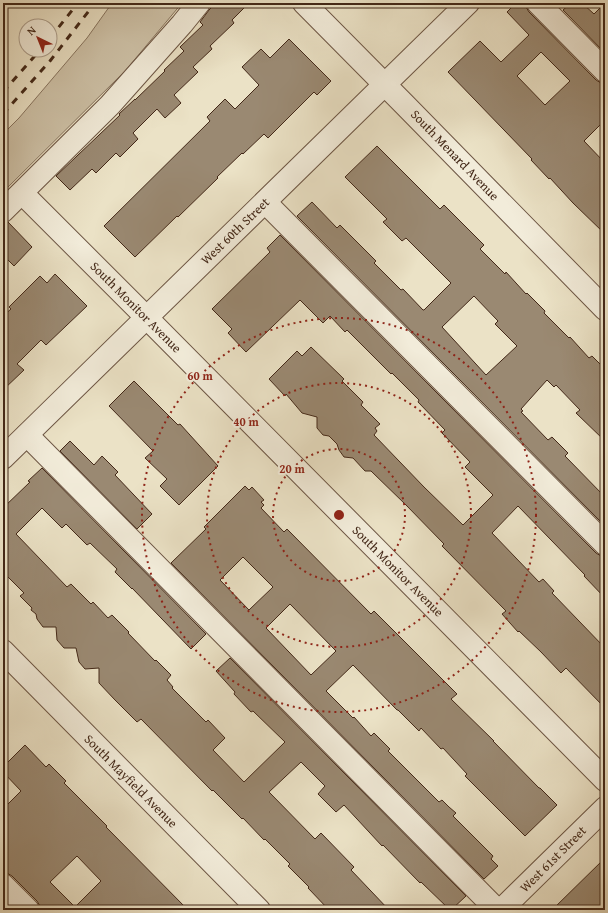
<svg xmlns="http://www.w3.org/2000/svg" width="608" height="913" font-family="'Gentium Book Plus',serif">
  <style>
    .green { fill: #cec2a8; stroke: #887560 }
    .building { fill: #9a8972; stroke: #432818; fill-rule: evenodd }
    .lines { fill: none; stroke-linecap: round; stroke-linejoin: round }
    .minor-casing { stroke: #6d5644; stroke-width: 24 }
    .minor { stroke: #f2ecda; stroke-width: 22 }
    .rail { stroke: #432818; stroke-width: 3; stroke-dasharray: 7 7; stroke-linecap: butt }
    .ring { fill: none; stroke: #8f2418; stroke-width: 2; stroke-dasharray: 2 4 }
    .labels { text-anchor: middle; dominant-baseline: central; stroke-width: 4; stroke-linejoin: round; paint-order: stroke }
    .street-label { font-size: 13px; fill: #432818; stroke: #f2ecda }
    .centre { fill: #8f2418; stroke: #f2ecda; stroke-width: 2 }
    .ring-label { font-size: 12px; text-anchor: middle; font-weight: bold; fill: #8f2418; stroke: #f2ecda; stroke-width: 4; stroke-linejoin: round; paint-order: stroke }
  </style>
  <rect width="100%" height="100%" fill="#ebe2c6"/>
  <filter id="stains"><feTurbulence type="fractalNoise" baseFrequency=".005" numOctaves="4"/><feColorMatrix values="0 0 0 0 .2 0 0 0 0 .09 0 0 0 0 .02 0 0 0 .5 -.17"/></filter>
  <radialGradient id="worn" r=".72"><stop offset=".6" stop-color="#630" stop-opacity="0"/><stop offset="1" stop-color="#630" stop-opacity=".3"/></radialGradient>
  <path class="green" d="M112,3h70l-57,68 -122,121v-58l16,-16 68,-80z"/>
  <g class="building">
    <path d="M216,3h33l-17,17 2,3 -24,23 2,3 -19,18 5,5 -24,23 7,8 -16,15 -8,-9 -24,24 5,6 -18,18 -4,-4 -20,20 -4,-4 -22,21 -14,-14 64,-61 -1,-1 16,-15v1l30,-29 -1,-1 20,-19 -4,-4 23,-22 -3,-3 9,-12z"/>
    <path d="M516,3h10v4l3,5 67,68 5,3h4v37l-21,21 21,22v71l-32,-31 -23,-25 -1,1 -18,-19 1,-1 -84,-87 32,-31 21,21 28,-27 -22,-23zM541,52l29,29 -25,24 -28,-29z"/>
    <path d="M571,3h11l12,11 11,-11v50l-42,-43z"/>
    <path d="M289,39l42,42 -14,14 -3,-3 -46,46 -4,-4 -21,20 -1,-1 -25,24 1,1 -40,39 -1,-1 -42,41 -31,-31 106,-105 -3,-4 18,-18 10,10 24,-24 -17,-18 19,-18 9,9z"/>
    <path d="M377,146l63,63 4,-4 40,40 -4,4 25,25 1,-2 20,22 1,-1 18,18 -1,2 25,25 1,-1 19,21 3,-2 13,13v72l-29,-28 4,-3 -24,-25 -2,2 -7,-7 -26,29 2,2 -2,1 27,28 4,-3 16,16 -3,3 40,41v29l-308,-310 15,-14 25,26 3,-3 36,36 -2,2 27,27 2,-1 20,21h1l27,-27 -45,-45 -4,3 -19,-19 4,-3 -42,-42zM474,296l24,25 -3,3 22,22 -31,29 -44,-48z"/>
    <path d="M8,222l24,25 -18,19 -11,-11v-32z"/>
    <path d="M280,235l316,318 5,3h4v42l-21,-22 1,-1 -67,-69 -26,27 47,49 4,-3 11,12 -2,2 53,55v60l-39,-40 -5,5 -20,-21 -22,-21 -1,1 -16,-18 4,-3 -64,-65 2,-2 -38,-39 -35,-34h-6l-12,-13 -9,-1 -5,-7 -2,-6 -8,-8 -6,-1 -6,-7v-11l-15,-4 -16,-19 -1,2 -16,-17 28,-28 5,5 9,-9 33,32 -2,2 21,21 -2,3 19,19 -5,4 2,3 -3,4 50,52 39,38 30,-30 -28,-28 5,-5 -28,-29 3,-3 -27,-28 1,-2 -27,-27 -1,1 -44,-44 -2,2 -15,-16 -7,7 -23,-23 -54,52 -18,-19 4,-4 -20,-20 58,-57 -3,-4z"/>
    <path d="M55,274l32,32 -41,39 -5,-5 -24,24 7,6 -21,20v-74l8,-7 -2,-2 31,-31 7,7z"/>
    <path d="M134,381l44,44 2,-1 38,42 -39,39 -19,-19 7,-7 -22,-21 8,-7 -44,-45z"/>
    <path d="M70,441l24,24 8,-9 16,16 -3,3 37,39 -15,15 -77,-78z"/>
    <path d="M42,468l164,166 -15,15 -59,-61v1l-17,-17 2,-3 -27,-26 -3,2 -21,-21 -4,4 -20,-20 -26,26 51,53 4,-3 20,20 2,-2 15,16 4,-3 17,17 -1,1 27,28 1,-1 15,15 -4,5 6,7 -1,1 34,34 2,-2 17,18 -12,12 31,32 41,-40 -32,-31 -2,1 -17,-18 1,-2 -19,-21 14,-13 236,238 -15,14h-1l-29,-28 -1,1 -37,-38 -1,1 -38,-41 -8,7 -18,-18 7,-8 -24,-24 -32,30 46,47 6,-6 33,34 -3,3 38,40h-60l-21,-22 1,-1 -21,-21 2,-2 -25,-25 -1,1 -21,-22 -1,1 -29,-29 -1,1 -71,-72 -4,3 -22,-22 -16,-17v-15l-14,1 -6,-7 -3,-14h-12l-7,-8 -1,-13h-13l-6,-8 -1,-5 -5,-4 1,-2 -12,-12 4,-3 -21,-21v-64l27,-26 -2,-1z"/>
    <path d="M245,486l4,4 3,-3 12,13 -3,2 3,3 -3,3 23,24 3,-3 84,85 3,-3 83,83 -6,5 43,42h-1l46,47h1l17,17 -32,31 -60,-60 2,-2 -24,-26 -2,1 -20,-21 -2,3 -21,-21h-1l-42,-43 -2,-2 -27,26 27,27 1,-1 17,19 3,-3 16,16 -2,2 51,51 3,-2 7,7 7,6 -3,3 40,40 -2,3 7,7 -14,13 -313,-316 35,-34 -2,-2zM243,557l30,30 -24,23 -29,-30zM290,604l46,47 -25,24 -45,-47z"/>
    <path d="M25,745l21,22 3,-3 17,17 -2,2 43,43 -1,1 82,83h-148v-4l-3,-5 -25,-25 -5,-3h-4v-64l18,-18 -18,-19v-5zM77,856l24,25 -26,26 -25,-25z"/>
    <path d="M605,858v52h-53z"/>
  </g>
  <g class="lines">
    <g class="minor-casing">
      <g id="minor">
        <path d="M304,3l101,102 200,204"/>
        <path d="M538,3l67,68"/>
        <path d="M22,193l125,125 458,462"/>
        <path d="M265,202l340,342"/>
        <path d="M3,211l107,-106 72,-81 17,-21"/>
        <path d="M27,435l470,475"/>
        <path d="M3,458l465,-455"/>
        <path d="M3,651l256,259"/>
        <path d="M3,885l25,25"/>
        <path d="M501,910l104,-102"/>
      </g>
    </g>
    <use href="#minor" class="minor"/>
    <g class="rail">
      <path d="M50,38l28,-35"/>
      <path d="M3,92l37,-42"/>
      <path d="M3,114l47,-53 45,-58"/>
    </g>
  </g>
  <g class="ring">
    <circle cx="339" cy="515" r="66"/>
    <circle cx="339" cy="515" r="132"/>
    <circle cx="339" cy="515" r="197"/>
  </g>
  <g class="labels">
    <g class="street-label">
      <text transform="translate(455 155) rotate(46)">South Menard Avenue</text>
      <text transform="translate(235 231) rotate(-44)">West 60th Street</text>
      <text transform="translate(136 307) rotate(45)">South Monitor Avenue</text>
      <text transform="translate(398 571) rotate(45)">South Monitor Avenue</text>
      <text transform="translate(131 781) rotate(45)">South Mayfield Avenue</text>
      <text transform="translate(553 859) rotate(-45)">West 61st Street</text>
    </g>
  </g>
  <circle cx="339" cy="515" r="6" class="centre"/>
  <g class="ring-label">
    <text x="200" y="380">60 m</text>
    <text x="246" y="426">40 m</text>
    <text x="292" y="473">20 m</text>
  </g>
  <rect width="608" height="913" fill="none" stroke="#ebe2c6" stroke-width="16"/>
  <rect x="4" y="4" width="600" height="905" fill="none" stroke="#432818" stroke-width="2"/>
  <rect x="8" y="8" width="592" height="897" fill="none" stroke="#432818"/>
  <g transform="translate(38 38) rotate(317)"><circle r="19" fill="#f2ecda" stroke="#ac9e8c"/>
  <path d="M0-3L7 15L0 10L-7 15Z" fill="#8f2418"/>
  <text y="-6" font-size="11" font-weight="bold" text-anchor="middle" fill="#432818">N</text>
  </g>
  <rect width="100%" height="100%" filter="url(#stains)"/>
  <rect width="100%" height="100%" fill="url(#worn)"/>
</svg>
